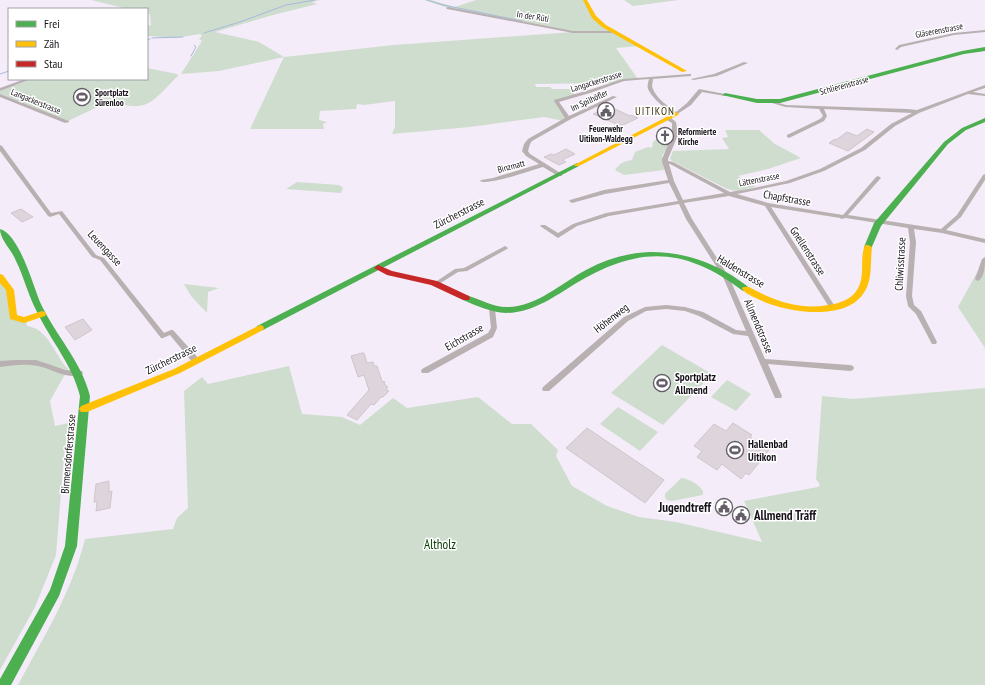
<svg xmlns="http://www.w3.org/2000/svg" width="985" height="685" font-family="'PT Sans Narrow',sans-serif">
  <style>
    .green { fill: #ceddce }
    .lines { fill: none; stroke-linecap: round; stroke-linejoin: round }
    .stream { stroke: #a9b8dc; stroke-width: 1 }
    .building { fill: #ddd4dc; stroke: #cec5cd }
    .street { fill: #b9b0b2; fill-rule: evenodd }
    .fast { fill: #4caf50; fill-rule: evenodd }
    .slow { fill: #ffc107; fill-rule: evenodd }
    .jam { fill: #c62828; fill-rule: evenodd }
    .labels { text-anchor: middle; dominant-baseline: central; stroke-width: 3; stroke-linejoin: round; paint-order: stroke }
    .far-street-label { font-size: 9px; fill: #17121a; stroke: #fff }
    .far-poi-label { font-size: 9px; font-weight: bold; fill: #17121a; stroke: #fff; text-anchor: start }
    .far-quarter-label { font-size: 11px; letter-spacing: 1px; fill: #3b360b; stroke: #fff }
    .street-label { font-size: 11px; fill: #17121a; stroke: #fff }
    .poi-label { font-size: 11px; font-weight: bold; fill: #17121a; stroke: #fff; text-anchor: start }
    .near-poi-label { font-size: 13px; font-weight: bold; fill: #17121a; stroke: #fff; text-anchor: end }
    .near-park-label { font-size: 13px; fill: #043d01; stroke: #fff }
  </style>
  <rect width="100%" height="100%" fill="#f5ecf9"/>
  <g class="green">
    <path d="M91,0h229l-8,2 5,2 -44,11 -58,17 44,10 25,15 110,-12 178,-13 -124,-24 -24,-8h7l24,7 21,-7h109l8,15 15,13 32,18 -24,2 22,31 -26,4 -77,1 1,3h14l2,2h21l2,7 -19,5 10,16 -2,4 -20,-4 -74,10 -78,7 3,-7v-26l-31,4 -7,-1 -1,5 -36,2 -1,9 8,2 -4,2 1,5h-74l34,-72 -65,14 -38,3 21,-33 -3,-2 3,-3 -2,-2 -25,4 -28,-2v-10l4,-1 -1,-11h-3v-5h-19z"/>
    <path d="M624,0h55l-46,6z"/>
    <path d="M147,68l30,6 1,2c-26,25 -29,38 -68,25l-42,20 -68,-27v-3l31,-12h116z"/>
    <path d="M725,130h34l16,14 26,14 -33,11 -30,7 18,11 -20,4 -9,-2 -55,-28 -2,-2 3,-8 56,-2 -7,-11 6,-1z"/>
    <path d="M657,139l11,3 1,2 -7,12 2,14 -40,5 -9,-5c5,-7 9,-9 17,-10l3,-8 13,-5 4,1 1,-6z"/>
    <path d="M297,182l42,3 4,3 -2,5 -55,-4z"/>
    <path d="M985,258v90l-27,-41z"/>
    <path d="M0,277l4,4 8,34 14,5 1,6c21,2 28,30 41,43l-18,32 5,25 14,-3 -5,32 -8,100 -21,52 -35,63z"/>
    <path d="M184,284l35,4 -11,4 -1,21 -16,-17z"/>
    <path d="M662,345l50,29 -49,51 -52,-32z"/>
    <path d="M289,366l13,48 40,3 18,8 33,-27 14,10 71,-11 34,27h19l27,26 -2,6 16,30 35,20 32,11 37,5 86,20 -18,-41 74,-14 2,-2 -4,-6 6,-83 31,3 132,-11v297h-967c25,-47 54,-93 67,-146l88,-10 4,-11 11,-10 -4,-117 18,-14 6,7z"/>
    <path d="M727,380l24,14 -15,17 -25,-14z"/>
    <path d="M618,407l40,25 -18,19 -40,-27z"/>
    <path d="M681,478c9,1 17,6 22,13v4l-31,6 -5,-1 -2,-3v-3z"/>
  </g>
  <g class="lines">
    <g class="stream">
      <path d="M427,0l16,5 79,16"/>
      <path d="M204,33l36,-11 46,-17 29,-5"/>
      <path d="M152,38l31,-1"/>
      <path d="M147,40l3,-1"/>
      <path d="M191,56l5,-9 -2,-2"/>
      <path d="M0,74l9,-3"/>
    </g>
  </g>
  <g class="building">
    <path d="M611,107l19,9 1,-1 7,3 -17,8 -28,-12z"/>
    <path d="M867,129l7,3 -26,19 -19,-8 6,-4 1,1 11,-8 10,4z"/>
    <path d="M566,149l9,5 -13,6 4,2 -7,3 -15,-8 7,-3 3,1z"/>
    <path d="M21,209l12,8 -11,5 -11,-9z"/>
    <path d="M83,319l9,11 -17,10 -10,-13z"/>
    <path d="M362,353h2l3,10 6,-1 1,4h3l5,15 3,1 -1,2 4,3 -2,3 3,1 -6,6h-2l-7,8 -3,-1 -14,16 -10,-5 22,-25 -5,-15 -6,2 -7,-21z"/>
    <path d="M733,423l19,12 -2,2 20,12 -21,26 -3,-2 -5,6 -19,-15 -5,6 -20,-13 5,-6 -8,-5 20,-22 12,7z"/>
    <path d="M587,428l77,52 -19,23 -79,-55z"/>
    <path d="M109,481v11l3,-1 -2,17 -14,3 1,-9h-3l2,-18z"/>
  </g>
  <g class="lines">
    <g class="street">
      <path d="M448,7l125,24h42l2,1 -2,1h-42l-126,-24 -1,-1z"/>
      <path d="M985,30v2l-31,3 -53,12 -4,3 -2,-1 4,-4 55,-12z"/>
      <path d="M744,62l4,1 -31,13 -24,4 -2,-1 23,-5z"/>
      <path d="M689,74h2v2l-38,3c0,3 -2,7 0,10 3,9 15,17 23,23l11,-9 12,-14 26,5 2,1 -2,1 -23,-4 -11,13 -15,10c-8,-3 -24,-17 -28,-26 -1,-3 0,-6 1,-10l-25,2 -34,12 -31,9 10,14 44,-20 4,1 -46,22 -39,22 -2,3 -2,7 2,3 32,20v2h-4l-15,-9c-11,3 -55,19 -63,14l1,-1 12,-2 46,-14 -13,-8 -4,-5 2,-7 4,-5 37,-21 -11,-17v-1l32,-9 37,-12z"/>
      <path d="M25,79h6l-31,12v-3z"/>
      <path d="M985,85v3l-12,4 12,2v2l-17,-2 -49,19 -24,13 -30,24 -41,21 -34,12 -53,11 31,9 75,12 33,-38 2,-1 3,2 -1,1 -32,36 93,14 16,-14 26,-40 2,-1v6l-24,37 -15,13 39,9v4l-43,-10 -28,-4 2,13 -4,54 2,9 7,6 16,31 -1,2h-4l-16,-30 -8,-8 -2,-10 4,-54 -2,-14 -62,-10 -5,1 -1,-1 -69,-11 65,101 -3,2h-2l-66,-104 -36,-10 -45,7 8,16 37,58 36,82 85,6 3,1 1,2 -1,2 -3,1 -82,-7 14,32 -1,2h-6l-27,-62 -15,-2 -34,-18 -14,-5 -19,-2 -20,2 -18,10 -79,70h-6l-1,-2 1,-2 81,-70 21,-10 21,-2 19,2 18,5 33,18 10,1 -23,-54 -37,-58 -7,-15 -70,12 -32,10 -19,12 -18,-12 1,-1h4l13,8 15,-9 33,-11 72,-12 -9,-18 -64,11 -33,9 -3,-2 1,-1 34,-10 64,-10 -6,-18v-3l10,-24v-12l-5,-3v-2h4l5,4 2,13 -10,24v2l5,1 57,30 24,-4 32,-7 34,-12 41,-21 30,-24 21,-11 -88,-4 3,7 -3,5 -35,17 -2,-1v-2l33,-16 3,-3 -4,-7 -34,-2 -13,-4v-2l14,4 121,4 10,1zM669,164h1l54,29 -41,7 -9,-19z"/>
      <path d="M0,94l69,27v1l-4,1 -65,-26z"/>
      <path d="M0,145l2,1 49,67 11,-2 34,44 8,3 60,75 7,-3h2l26,29 1,2 -1,2h-6l-23,-28 -7,3h-2l-61,-78 -8,-3 -33,-43 -9,3 -2,-1 -48,-65z"/>
      <path d="M505,246l3,2 -1,1 -40,22 -9,1 -19,12 -2,1 -3,-2 21,-14 9,-1z"/>
      <path d="M985,257c0,8 0,20 -7,24l-2,-1 -1,-1 7,-20z"/>
      <path d="M490,307h2l3,2 2,19 -4,9 -65,36h-6l-1,-2 1,-2 66,-36 3,-5 -2,-19z"/>
      <path d="M15,360h21l12,4 17,6 17,1 1,2 -1,2c-16,4 -26,-4 -40,-8 -14,-4 -28,-2 -42,0v-6z"/>
    </g>
    <g class="fast">
      <path d="M985,47v4l-21,3 -184,49h-23l-35,-8 3,-2 32,6h23l182,-48z"/>
      <path d="M985,118v4l-19,8 -18,14 -67,82 -10,23h-6l-1,-2 10,-24 70,-81 18,-14z"/>
      <path d="M577,163l2,1v2l-316,164 -3,1 -4,-3 1,-2z"/>
      <path d="M0,229c19,5 33,56 40,73 15,33 41,58 50,94l-13,150 -18,50 -48,89h-11v-6l50,-89 15,-44 15,-150c-8,-32 -29,-55 -43,-84 -9,-17 -13,-35 -21,-51 -4,-11 -16,-21 -16,-32z"/>
      <path d="M650,252c31,0 57,8 83,24 5,4 13,8 17,13l-1,2h-6c-14,-10 -28,-20 -44,-26 -47,-20 -89,-3 -129,22 -19,12 -40,26 -64,26 -15,-1 -29,-7 -43,-13l-1,-2 4,-3c14,4 26,12 41,12 30,0 54,-24 79,-37 20,-11 41,-17 64,-18z"/>
    </g>
    <g class="slow">
      <path d="M583,0h4l9,16 10,9 81,46 -5,1 -80,-45 -10,-9z"/>
      <path d="M676,112l3,2 -1,1 -99,51h-4l-1,-1z"/>
      <path d="M865,245h3l4,2c-2,16 1,34 -9,47 -19,28 -77,18 -103,6 -6,-3 -14,-6 -18,-11l1,-2h6c27,15 54,24 85,17 9,-2 18,-6 23,-14 9,-14 2,-31 8,-45z"/>
      <path d="M0,274l3,1 11,15 3,25 7,2 18,-6 3,1 1,2 -1,2 -21,7 -14,-4 -4,-29 -6,-7z"/>
      <path d="M260,325l3,1 1,2 -1,2 -83,43 -93,39h-6l-2,-3 2,-3 93,-37z"/>
    </g>
    <path class="jam" d="M378,265l14,6 45,10 32,15 1,2 -1,2h-6l-32,-15 -44,-10 -13,-7z"/>
  </g>
  <defs>
    <g id="stadium-ring" transform="scale(0.9)"><circle r="9.5" fill="#fff" stroke="#655e68" stroke-width="1.5"/><path d="M0-5a6.5 5 0 1 0 0 10a6.5 5 0 1 0 0-10ZM-3.5-1.8h7v3.6h-7Z" fill="#655e68"/></g>
    <g id="civic-ring" transform="scale(0.9)"><circle r="9.5" fill="#fff" stroke="#655e68" stroke-width="1.5"/><path d="M-.6-6.5H3V-4.5H.6V-3L4-1V1h2V6H-6V1h2V-1L-.6-3ZM-1.2 2.5V6h2.4V2.5Z" fill="#655e68"/></g>
    <g id="church-ring" transform="scale(0.9)"><circle r="9.5" fill="#fff" stroke="#655e68" stroke-width="1.5"/><path d="M-1.2-6h2.4v3.5h3.3v2.4h-3.3V6h-2.4V-.1h-3.3v-2.4h3.3Z" fill="#655e68"/></g>
  </defs>
  <g fill-rule="evenodd">
    <use href="#stadium-ring" x="82" y="97"/>
    <use href="#civic-ring" x="606" y="111"/>
    <use href="#church-ring" x="665" y="136"/>
    <use href="#stadium-ring" x="662" y="383"/>
    <use href="#stadium-ring" x="735" y="450"/>
    <use href="#civic-ring" x="724" y="507"/>
    <use href="#civic-ring" x="741" y="515"/>
  </g>
  <g class="labels">
    <g class="far-street-label">
      <text transform="translate(533 16) rotate(9)">In der Rüti</text>
      <text transform="translate(939 30) rotate(-11)">Gläserenstrasse</text>
      <text transform="translate(596 81) rotate(-17)">Langackerstrasse</text>
      <text transform="translate(844 85) rotate(-15)">Schlierenstrasse</text>
      <text transform="translate(589 100) rotate(-25)">Im Spilhöfler</text>
      <text transform="translate(36 101) rotate(22)">Langackerstrasse</text>
      <text transform="translate(511 166) rotate(-15)">Binzmatt</text>
      <text transform="translate(759 179) rotate(-11)">Lättenstrasse</text>
    </g>
    <g class="far-poi-label">
      <text x="95" y="92">Sportplatz<tspan x="95" dy="10">Sürenloo</tspan></text>
      <text x="606" y="128" text-anchor="middle">Feuerwehr<tspan x="606" dy="10">Uitikon-Waldegg</tspan></text>
      <text x="678" y="131">Reformierte<tspan x="678" dy="10">Kirche</tspan></text>
    </g>
    <g class="far-quarter-label">
      <text x="655" y="111">UITIKON</text>
    </g>
    <g class="street-label">
      <text transform="translate(787 198) rotate(10)">Chapfstrasse</text>
      <text transform="translate(459 213) rotate(-27)">Zürcherstrasse</text>
      <text transform="translate(105 248) rotate(47)">Leuengasse</text>
      <text transform="translate(808 251) rotate(57)">Gnellenstrasse</text>
      <text transform="translate(900 264) rotate(-87)">Chliwisstrasse</text>
      <text transform="translate(741 271) rotate(31)">Haldenstrasse</text>
      <text transform="translate(611 318) rotate(-38)">Höhenweg</text>
      <text transform="translate(759 326) rotate(67)">Allmendstrasse</text>
      <text transform="translate(464 337) rotate(-30)">Eichstrasse</text>
      <text transform="translate(171 359) rotate(-26)">Zürcherstrasse</text>
      <text transform="translate(68 454) rotate(-85)">Birmensdorferstrasse</text>
    </g>
    <g class="poi-label">
      <text x="675" y="377">Sportplatz<tspan x="675" dy="13">Allmend</tspan></text>
      <text x="748" y="444">Hallenbad<tspan x="748" dy="13">Uitikon</tspan></text>
    </g>
    <g class="near-poi-label">
      <text x="711" y="507">Jugendtreff</text>
      <text x="754" y="515" text-anchor="start">Allmend Träff</text>
    </g>
    <g class="near-park-label">
      <text x="440" y="544">Altholz</text>
    </g>
  </g>
  <rect x="8" y="8" width="140" height="72" fill="#ffffff" stroke="#a2a0a3"/>
  <rect x="16" y="21" width="20" height="6" fill="#4caf50" stroke="#a2a0a3"/>
  <text x="44" y="28" font-size="12" fill="#17121a">Frei</text>
  <rect x="16" y="41" width="20" height="6" fill="#ffc107" stroke="#a2a0a3"/>
  <text x="44" y="48" font-size="12" fill="#17121a">Zäh</text>
  <rect x="16" y="61" width="20" height="6" fill="#c62828" stroke="#a2a0a3"/>
  <text x="44" y="68" font-size="12" fill="#17121a">Stau</text>
</svg>
